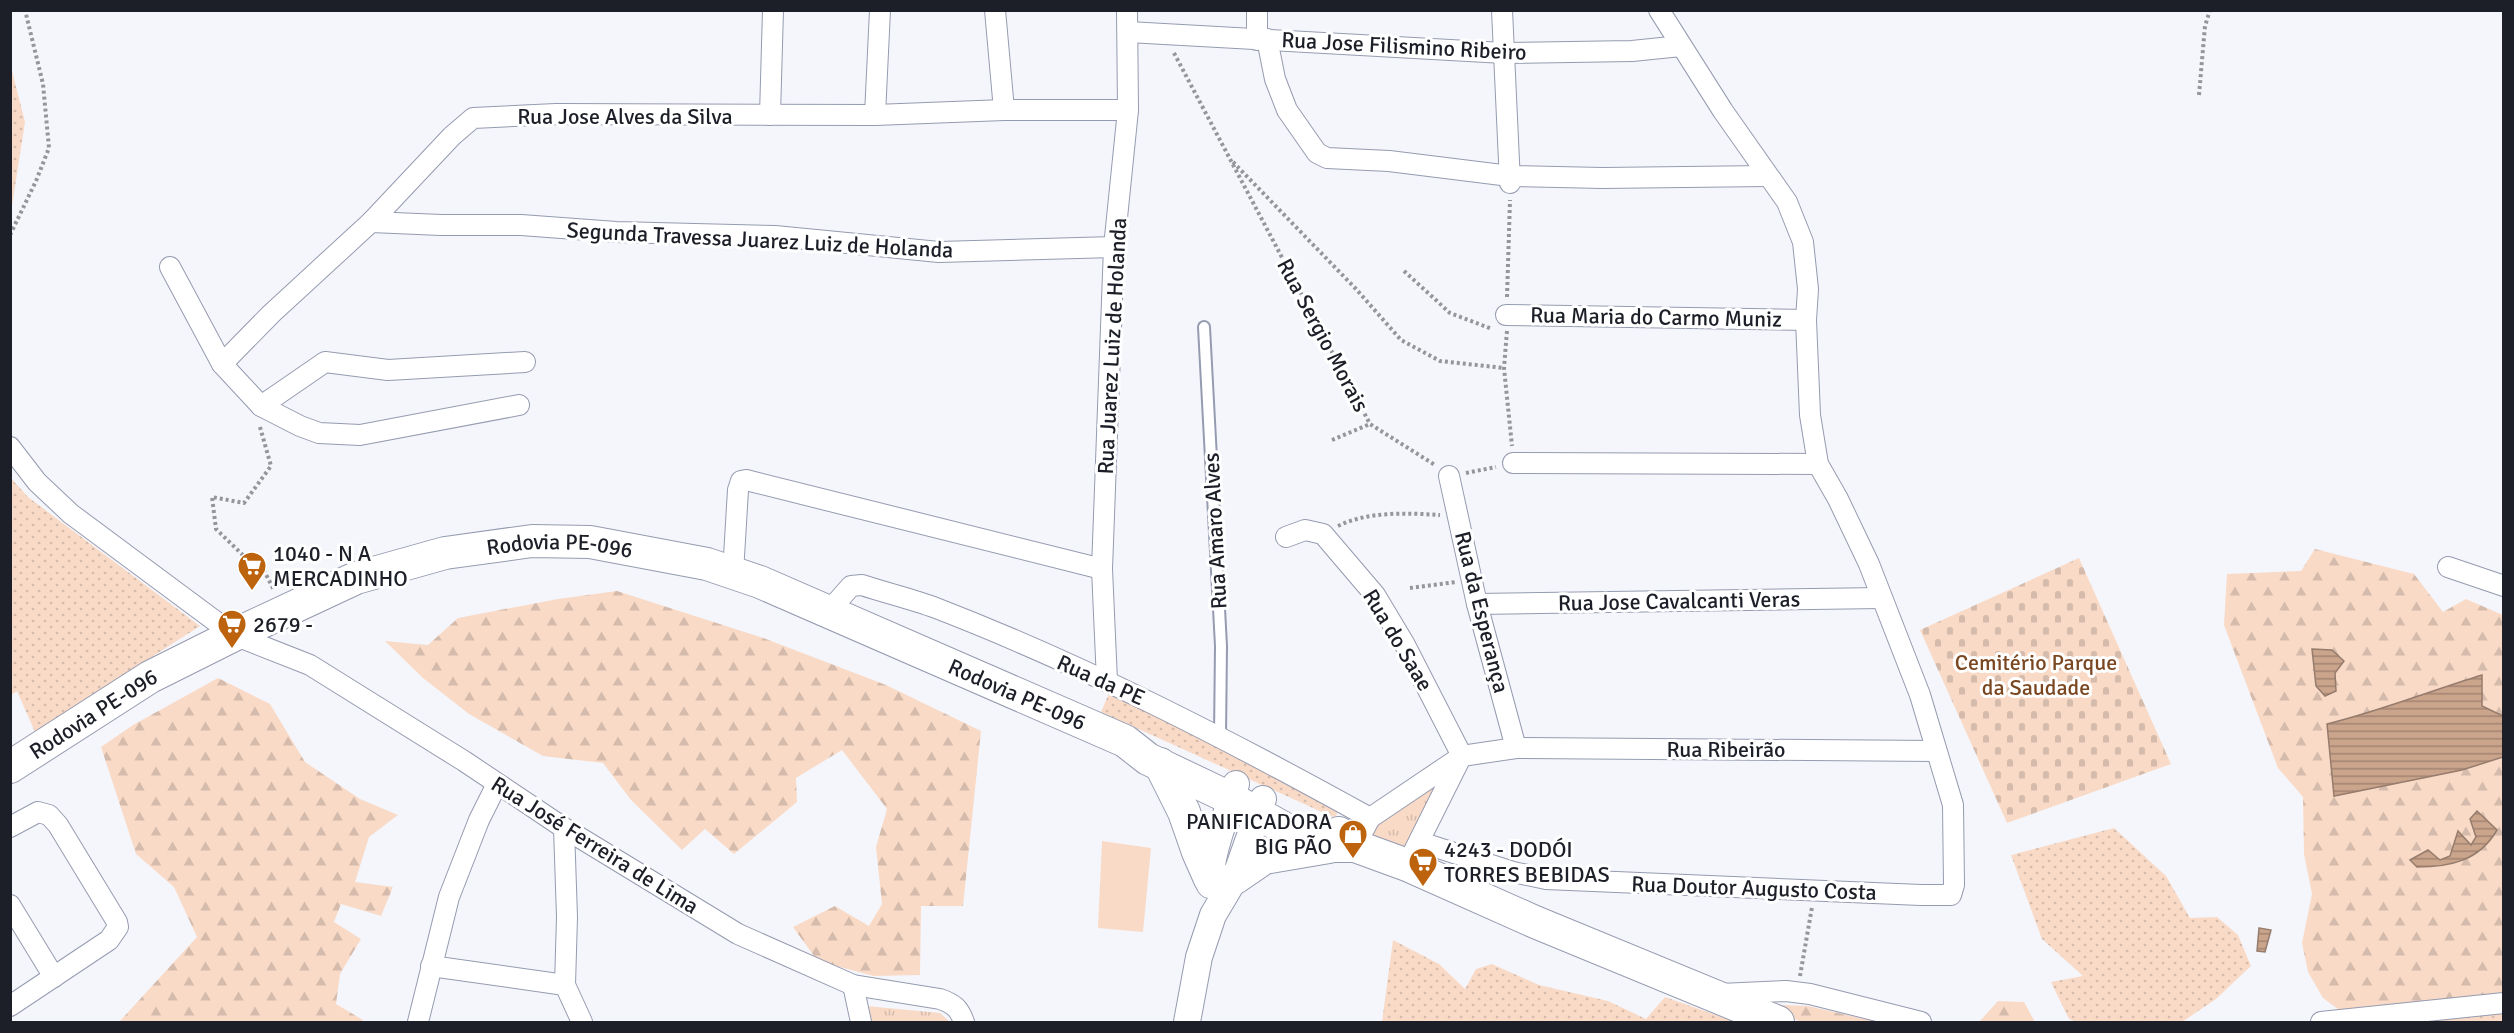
<svg xmlns="http://www.w3.org/2000/svg" width="2514" height="1033" font-family="Signika,sans-serif">
  <style>
    .grass { fill: url(#grass-dots) }
    .forest { fill: url(#forest-firs) }
    .cemetery { fill: url(#cemetery-stones) }
    .park { fill: url(#park-tufts) }
    .pitch { fill: #f9dac7 }
    .water { fill: url(#water-rules); stroke: #967c6d; stroke-width: 1.5 }
    .lines { fill: none; stroke-linecap: round; stroke-linejoin: round }
    .service-casing { stroke: #959bb0; stroke-width: 14 }
    .minor-casing { stroke: #959bb0; stroke-width: 22 }
    .tertiary-casing { stroke: #959bb0; stroke-width: 28 }
    .primary-casing { stroke: #959bb0; stroke-width: 34 }
    .path { stroke: #94969c; stroke-width: 4; stroke-dasharray: 3 3; stroke-linecap: butt }
    .service { stroke: #fff; stroke-width: 10 }
    .minor { stroke: #fff; stroke-width: 20 }
    .tertiary { stroke: #fff; stroke-width: 26 }
    .primary { stroke: #fff; stroke-width: 32 }
    .labels { text-anchor: middle; dominant-baseline: central; stroke-width: 6; stroke-linejoin: round; paint-order: stroke }
    .street-label { font-size: 22px; fill: #1c1f27; stroke: #fff }
    .poi-label { font-size: 22px; fill: #1c1f27; stroke: #fff; text-anchor: start }
    .park-label { font-size: 22px; fill: #7a4721; stroke: #fff }
  </style>
  <defs>
    <pattern id="grass-dots" width="8" height="8" patternUnits="userSpaceOnUse" patternTransform="scale(1.5)"><rect width="8" height="8" fill="#f9dac7"/><path d="M2 2h.1M6 6h.1" fill="none" stroke="#d5bbab" stroke-width="1.8" stroke-linecap="round"/></pattern>
    <pattern id="forest-firs" width="22" height="20" patternUnits="userSpaceOnUse" patternTransform="scale(1.5)"><rect width="22" height="20" fill="#f9dac7"/><path d="M5 1l3.5 6h-7zM16 11l3.5 6h-7z" fill="#d5bbab"/></pattern>
    <pattern id="cemetery-stones" width="16" height="16" patternUnits="userSpaceOnUse" patternTransform="scale(1.5)"><rect width="16" height="16" fill="#f9dac7"/><path d="M2 7V4a2 2 0 0 1 4 0v3zM10 15v-3a2 2 0 0 1 4 0v3z" fill="#d5bbab"/></pattern>
    <pattern id="park-tufts" width="24" height="20" patternUnits="userSpaceOnUse" patternTransform="scale(1.5)"><rect width="24" height="20" fill="#f9dac7"/><path d="M3 7l-1-3M5 7V3M7 7l1-3M15 17l-1-3M17 17v-4M19 17l1-3" fill="none" stroke="#d5bbab"/></pattern>
    <pattern id="water-rules" width="6" height="5" patternUnits="userSpaceOnUse" patternTransform="scale(1.5)"><rect width="6" height="5" fill="#caa48b"/><path d="M0 2.5h6" fill="none" stroke="#a38572"/></pattern>
  </defs>
  <rect width="100%" height="100%" fill="#f5f6fb"/>
  <g class="grass">
    <path d="M11,67l14,55 -14,90z"/>
    <path d="M10,477l18,20 172,129 -165,106 -18,-41 -6,4z"/>
    <path d="M1110,691l231,114 -6,13 -234,-106z"/>
    <path d="M2114,828l52,48 24,42 27,-1 21,18 13,31 -35,33 -34,23h-106l-7,-3 -18,-37 32,-6 -41,-37 -31,-84z"/>
    <path d="M1393,940l46,24 26,25 11,-20 16,-5 47,21 69,16 38,18 19,-22 71,25h-354z"/>
    <path d="M2503,1005v17h-149z"/>
  </g>
  <g class="forest">
    <path d="M2315,549l99,25 29,38 23,-13 37,16v387l-161,10 -19,-14 -15,-26 -6,-29 10,-49 -8,-40 -1,-57 -25,-29 -54,-143 3,-51 74,-3z"/>
    <path d="M617,591l149,48 120,46 95,46 -18,175h-42l-1,69 -46,1 -38,-10 -22,-10 -21,-29 42,-21 34,20 13,-22 -6,-57 11,-38 -45,-59 -46,28 1,24 -63,52 -29,-25 -23,21 -51,-50 -28,-37 -60,-7 -74,-42 -46,-36 -38,-37 43,4 30,-27 100,-19z"/>
    <path d="M218,678l52,26 35,58 55,37 38,16 -29,22 -14,45 38,5 -12,29 -40,-12 -7,18 27,17 -21,35 -4,30 27,16 -2,2h-242l78,-85 -23,-50 -38,-33 -35,-107 32,-22z"/>
    <path d="M1998,1001l26,1 11,20h-56z"/>
    <path d="M1757,1004l51,2 70,16h-76z"/>
  </g>
  <path class="cemetery" d="M2079,558l92,206 -164,59 -87,-193z"/>
  <g class="park">
    <path d="M1432,783l7,2 -32,67 -41,-18 9,-15z"/>
    <path d="M866,1006l74,7 10,9h-85z"/>
  </g>
  <path class="pitch" d="M1102,841l49,7 -8,84 -45,-4z"/>
  <g class="water">
    <path d="M2312,649l20,1 12,11 -9,12 1,18 -11,5 -9,-10z"/>
    <path d="M2482,675v31l21,10v41l-41,13 -128,26 -7,-72c53,-13 103,-33 155,-49z"/>
    <path d="M2477,811l20,19c-18,31 -47,37 -80,37l-7,-7 18,-10 12,10 10,-4 8,-25 13,14 5,-8 -6,-18z"/>
    <path d="M2259,928l12,2 -6,22 -8,-1z"/>
  </g>
  <g class="lines">
    <g class="service-casing">
      <path id="service" d="M1204,327l17,319 -1,90"/>
    </g>
    <g class="minor-casing">
      <g id="minor">
        <path d="M995,10l9,100"/>
        <path d="M1502,10l8,173"/>
        <path d="M1128,32l376,21 128,-2 49,-5"/>
        <path d="M1267,39l8,40 12,31 30,43 10,5 62,3 121,15 92,2 165,-2"/>
        <path d="M1257,40v-30"/>
        <path d="M770,115l3,-105"/>
        <path d="M875,115l5,-105"/>
        <path d="M371,222l70,3h80l95,7 159,4 164,16 175,-5"/>
        <path d="M170,267l52,97 39,42 39,20 19,7 41,2 159,-30"/>
        <path d="M1506,315l300,5"/>
        <path d="M222,364l49,-50 100,-92 81,-86 21,-18 83,-4 319,1 129,-5h124"/>
        <path d="M261,406l64,-44 63,8 137,-8"/>
        <path d="M10,447l27,35 34,32 163,121 76,30 154,96 100,67 174,106 115,51 87,14c14,5 19,9 24,23"/>
        <path d="M1513,463l305,1"/>
        <path d="M1449,476l28,128 39,144"/>
        <path d="M1286,537l19,-7 18,4 52,61 30,50 57,111"/>
        <path d="M2448,567l56,19"/>
        <path d="M733,573l5,-83 3,-9 5,-1 356,89"/>
        <path d="M1477,604l404,-6"/>
        <path d="M828,612l23,-26 11,-1c24,8 50,14 74,23 150,58 293,132 434,210"/>
        <path d="M1107,681l-5,-112 12,-322 14,-137 -1,-100"/>
        <path d="M10,827l28,-15 11,3 9,10 59,97 1,5 -9,13 -99,66"/>
        <path d="M564,828l3,89 -2,68 17,37"/>
        <path d="M1420,842l93,30 33,7 375,16h30l3,-10 -1,-80 -33,-110 -51,-131 -31,-65 -20,-35 -8,-49 -4,-95 2,-31 -5,-47 -16,-40 -64,-91 -64,-101"/>
        <path d="M1355,846l15,-28 92,-62 54,-8 420,3"/>
        <path d="M1413,853l47,-94"/>
        <path d="M10,905l44,72"/>
        <path d="M431,966l134,19"/>
        <path d="M853,985l8,37"/>
        <path d="M1720,994l66,-3 24,3 111,28"/>
        <path d="M418,1022l31,-125 30,-77 18,-36"/>
        <path d="M2321,1022l183,-19"/>
      </g>
    </g>
    <g class="tertiary-casing">
      <g id="tertiary">
        <path d="M1210,885c1,-36 16,-67 26,-101"/>
        <path d="M1187,1022l12,-65 14,-42 22,-37 28,-79"/>
      </g>
    </g>
    <g class="primary-casing">
      <g id="primary">
        <path d="M1160,764l24,48 14,40 12,27"/>
        <path id="s1" d="M10,767l140,-90 84,-42 122,-57 89,-25 87,-12 58,1 117,22 53,18 365,159 23,18 84,40 55,31 45,16h23"/>
        <path d="M1339,833l16,13 52,19 128,57 243,100"/>
        <path d="M1235,878l29,-20 65,-11"/>
      </g>
    </g>
    <g class="path">
      <path d="M1174,53l196,371 65,41"/>
      <path d="M2199,95l6,-69 5,-16"/>
      <path d="M1233,162l123,127 45,51 39,21 64,7"/>
      <path d="M10,235l26,-54 13,-33 -6,-64 -18,-74"/>
      <path d="M1404,271l46,42 42,16"/>
      <path d="M1507,297l3,-97"/>
      <path d="M1507,331l-3,37 8,78"/>
      <path d="M260,427l11,39 -27,37 -32,-6 4,32 33,32 11,2 14,27"/>
      <path d="M1332,440l38,-16"/>
      <path d="M1466,473l30,-6"/>
      <path d="M1338,526c30,-15 69,-13 102,-11"/>
      <path d="M1410,588l46,-6"/>
      <path d="M1800,976l12,-69"/>
    </g>
    <use href="#service" class="service"/>
    <use href="#minor" class="minor"/>
    <use href="#tertiary" class="tertiary"/>
    <use href="#primary" class="primary"/>
  </g>
  <defs>
    <g id="supermarket-pin" transform="scale(1.5)"><path d="M0 17L-7.5 6A9.5 9.5 0 1 1 7.5 6Z" fill="#be630d" stroke="#fff"/><path d="M-6-5.5h2.5l.6 2H6L4.5 2H-2.5L-4.4-4H-6ZM-1.5 3.2a1.3 1.3 0 1 0 .1 0ZM3 3.2a1.3 1.3 0 1 0 .1 0Z" fill="#fff"/></g>
    <g id="shop-pin" transform="scale(1.5)"><path d="M0 17L-7.5 6A9.5 9.5 0 1 1 7.5 6Z" fill="#be630d" stroke="#fff"/><path d="M-5-2.5h2.3a2.7 3.5 0 0 1 5.4 0H5L5.5 6h-11ZM-1.5-2.5h3a1.5 2.3 0 0 0-3 0Z" fill="#fff"/></g>
  </defs>
  <g fill-rule="evenodd">
    <use href="#supermarket-pin" x="252" y="566"/>
    <use href="#supermarket-pin" x="232" y="624"/>
    <use href="#shop-pin" x="1353" y="834"/>
    <use href="#supermarket-pin" x="1423" y="862"/>
  </g>
  <g class="labels">
    <g class="street-label">
      <text transform="translate(1404 46) rotate(3)">Rua Jose Filismino Ribeiro</text>
      <text x="625" y="116">Rua Jose Alves da Silva</text>
      <text transform="translate(760 240) rotate(3)">Segunda Travessa Juarez Luiz de Holanda</text>
      <text transform="translate(1656 317) rotate(1)">Rua Maria do Carmo Muniz</text>
      <text transform="translate(1323 335) rotate(62)">Rua Sergio Morais</text>
      <text transform="translate(1112 346) rotate(-87)">Rua Juarez Luiz de Holanda</text>
      <text transform="translate(1215 531) rotate(-93)">Rua Amaro Alves</text>
      <text stroke="none"><textPath href="#s1" startOffset="603">Rodovia PE-096</textPath></text>
      <text transform="translate(1679 601) rotate(-1)">Rua Jose Cavalcanti Veras</text>
      <text transform="translate(1482 612) rotate(76)">Rua da Esperança</text>
      <text transform="translate(1398 640) rotate(59)">Rua do Saae</text>
      <text transform="translate(1101 680) rotate(24)">Rua da PE</text>
      <text stroke="none"><textPath href="#s1" startOffset="1089">Rodovia PE-096</textPath></text>
      <text stroke="none"><textPath href="#s1" startOffset="99">Rodovia PE-096</textPath></text>
      <text x="1726" y="749">Rua Ribeirão</text>
      <text transform="translate(595 845) rotate(32)">Rua José Ferreira de Lima</text>
      <text transform="translate(1754 888) rotate(2)">Rua Doutor Augusto Costa</text>
    </g>
    <g class="poi-label">
      <text x="273" y="553">1040 - N A<tspan x="273" dy="25">MERCADINHO</tspan></text>
      <text x="253" y="624">2679 -</text>
      <text x="1332" y="821" text-anchor="end">PANIFICADORA<tspan x="1332" dy="25">BIG PÃO</tspan></text>
      <text x="1444" y="849">4243 - DODÓI<tspan x="1444" dy="25">TORRES BEBIDAS</tspan></text>
    </g>
    <g class="park-label">
      <text x="2036" y="662">Cemitério Parque<tspan x="2036" dy="25">da Saudade</tspan></text>
    </g>
  </g>
  <rect width="2514" height="1033" fill="none" stroke="#1c1f27" stroke-width="24"/>
</svg>
